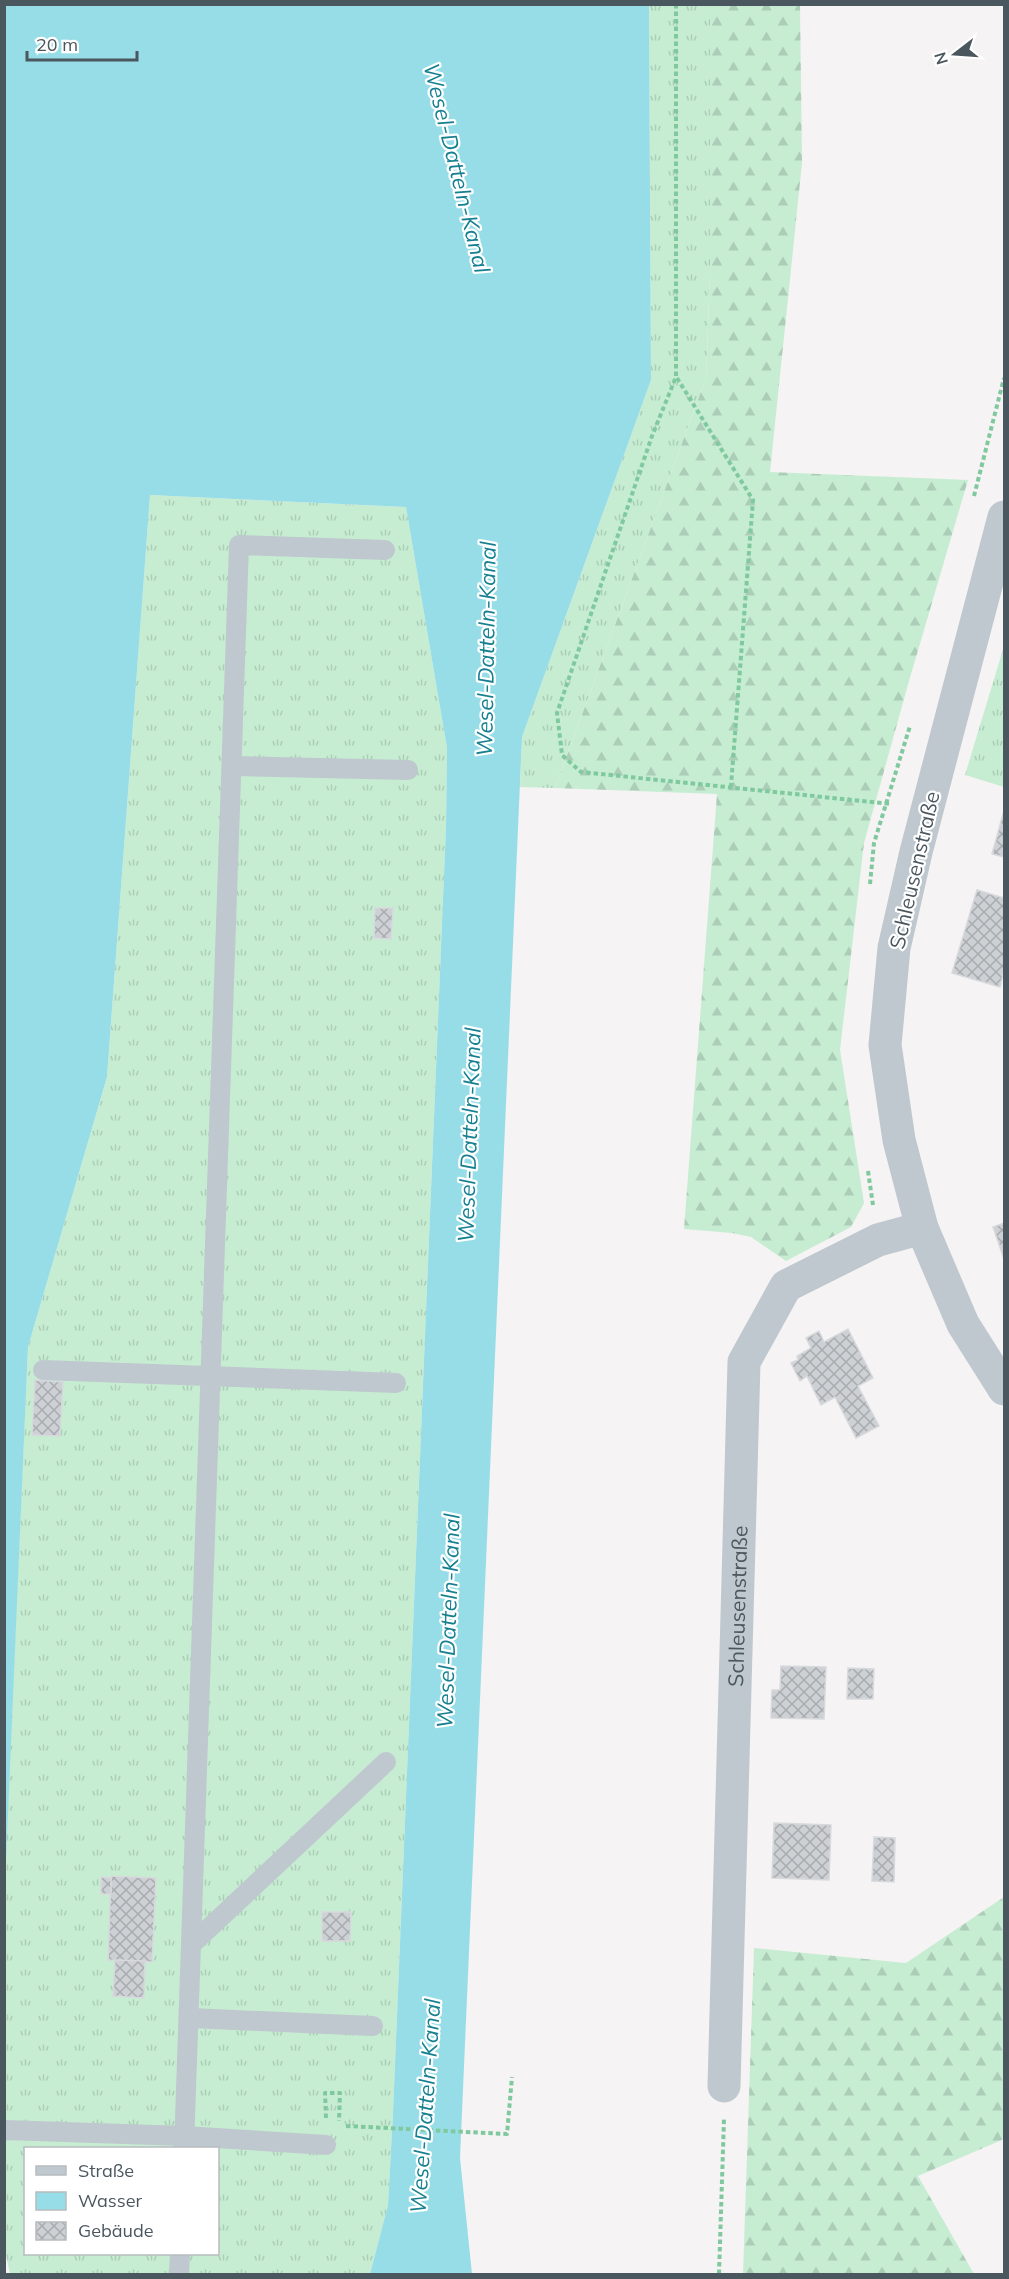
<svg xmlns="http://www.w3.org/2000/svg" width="1009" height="2279" font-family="Mulish,sans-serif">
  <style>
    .grass { fill: url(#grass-tufts); fill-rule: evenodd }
    .forest { fill: url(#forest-firs) }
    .water { fill: #97dde7 }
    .building { fill: url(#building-cross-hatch); stroke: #d7d9dd; stroke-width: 1.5 }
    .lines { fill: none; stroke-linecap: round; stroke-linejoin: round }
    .path { stroke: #80c99f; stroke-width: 4; stroke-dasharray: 4.5 3; stroke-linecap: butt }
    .lane { stroke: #bfc8ce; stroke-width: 20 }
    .street { stroke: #bfc8ce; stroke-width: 33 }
    .labels { text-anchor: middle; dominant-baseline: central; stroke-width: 4.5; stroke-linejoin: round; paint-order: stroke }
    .street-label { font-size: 21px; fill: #4b575f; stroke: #fff }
    .water-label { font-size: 22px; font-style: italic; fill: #168090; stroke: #fff }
  </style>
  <defs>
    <pattern id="grass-tufts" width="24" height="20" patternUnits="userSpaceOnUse" patternTransform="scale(1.5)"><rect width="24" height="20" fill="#c6edd2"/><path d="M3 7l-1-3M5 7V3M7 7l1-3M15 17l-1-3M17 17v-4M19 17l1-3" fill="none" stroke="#accdb7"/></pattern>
    <pattern id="forest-firs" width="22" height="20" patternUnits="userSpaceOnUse" patternTransform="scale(1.5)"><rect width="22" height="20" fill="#c6edd2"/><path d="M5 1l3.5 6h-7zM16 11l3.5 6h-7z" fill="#accdb7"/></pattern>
    <pattern id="building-cross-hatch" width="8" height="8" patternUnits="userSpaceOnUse" patternTransform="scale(1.5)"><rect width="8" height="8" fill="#cdd0d4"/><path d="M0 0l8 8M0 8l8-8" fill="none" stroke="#a8acaf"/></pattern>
  </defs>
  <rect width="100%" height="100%" fill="#f5f3f3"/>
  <g class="grass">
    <path d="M649,5h61v269l-4,104 -151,410 -35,-1 2,-50 129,-357z"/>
    <path d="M150,495l256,12 41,241 -1,78 -53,1287 -5,92 -18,69h-360l-6,-28v-363l24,-536 79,-270zM26,2148h192v106h-192z"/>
    <path d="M1004,646v141l-39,-12z"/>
  </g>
  <g class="forest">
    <path d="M710,5h90l2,158 -32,309 198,8 -59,201 -45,162 -24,207 24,153 -13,24 -65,34 -35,-24 -19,-4 -48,-4 33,-435 -162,-6 151,-410 4,-104z"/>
    <path d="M1004,1897v242l-86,37 56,98h-231l11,-326 152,15z"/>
  </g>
  <path class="water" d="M5,4l644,1 2,375 -129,357 -62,1421 12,116h-102l18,-69 5,-92 53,-1287 1,-78 -41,-241 -256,-12 -43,582 -79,270 -23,536z"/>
  <g class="building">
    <path d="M1003,814h1v43l-12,-3z"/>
    <path d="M977,890l27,8v72l-4,17 -48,-14z"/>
    <path d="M375,908h18l-2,31 -17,-1z"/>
    <path d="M1004,1223v36l-11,-32z"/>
    <path d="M848,1329l25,49 -15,8 21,40 -23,12 -21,-41 -14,8 -14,-29 -7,5 -9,-18 7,-3 -1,-4 14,-8 -5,-10 13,-7 5,11z"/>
    <path d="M35,1380l28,2 -3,54 -28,-1z"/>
    <path d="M781,1666l45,1 -2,52 -53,-1 1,-28h8z"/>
    <path d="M848,1668l26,1 -1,30h-26z"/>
    <path d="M774,1823l57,2 -2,55 -57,-2z"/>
    <path d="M874,1837l21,1 -1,44 -22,-1z"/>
    <path d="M111,1876l45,2 -4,84 -44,-2z"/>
    <path d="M101,1877l10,1v16h-10z"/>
    <path d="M322,1912h29l-1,29h-28z"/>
    <path d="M115,1960l30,1 -1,37 -31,-2z"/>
  </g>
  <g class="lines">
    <g class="path">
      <path d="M676,4v373l-24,59 -95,277 5,42 19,17 310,32"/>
      <path d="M677,378l76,122 -22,286"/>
      <path d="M974,496l30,-118"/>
      <path d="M870,884l4,-41 36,-117"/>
      <path d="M868,1171l5,34"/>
      <path d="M326,2118l-1,-25h15l-1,28"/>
      <path d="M346,2126l161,8 5,-57"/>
      <path d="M719,2274l5,-155"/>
    </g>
    <g class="lane">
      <path d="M232,766l176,4"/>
      <path d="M43,1370l353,13"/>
      <path d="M193,1943l193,-181"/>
      <path d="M190,2018l183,8"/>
      <path d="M4,2130l181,6 141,9"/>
      <path d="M184,2148l55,-1603 146,5"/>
      <path d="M179,2274l1,-20"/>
    </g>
    <g class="street">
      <path d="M1004,517l-88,335 -22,96 -9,97 14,95 23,88 41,96 41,65"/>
      <path id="s1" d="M724,2086l20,-724 42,-76 92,-46 44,-12"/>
    </g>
  </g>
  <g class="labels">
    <g class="street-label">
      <text transform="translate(914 870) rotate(-77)">Schleusenstraße</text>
      <text stroke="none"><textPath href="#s1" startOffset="480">Schleusenstraße</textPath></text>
    </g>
    <g class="water-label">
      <text transform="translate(457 168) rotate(76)">Wesel-Datteln-Kanal</text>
      <text transform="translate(486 649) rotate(-89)">Wesel-Datteln-Kanal</text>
      <text transform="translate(469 1135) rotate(-88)">Wesel-Datteln-Kanal</text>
      <text transform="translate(448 1621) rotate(-88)">Wesel-Datteln-Kanal</text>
      <text transform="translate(425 2106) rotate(-86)">Wesel-Datteln-Kanal</text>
    </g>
  </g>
  <rect width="1009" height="2279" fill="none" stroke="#4b575f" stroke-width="12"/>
  <rect x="24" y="2147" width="195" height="108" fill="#ffffff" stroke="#b7bcbf" stroke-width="1.5"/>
  <rect x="36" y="2166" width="30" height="9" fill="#bfc8ce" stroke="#b7bcbf" stroke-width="1.5"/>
  <text x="78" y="2177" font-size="18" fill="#4b575f">Straße</text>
  <rect x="36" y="2192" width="30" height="18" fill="#97dde7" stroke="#b7bcbf" stroke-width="1.5"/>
  <text x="78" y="2207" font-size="18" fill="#4b575f">Wasser</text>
  <rect x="36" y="2222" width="30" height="18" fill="url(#building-cross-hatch)" stroke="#b7bcbf" stroke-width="1.5"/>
  <text x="78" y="2237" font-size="18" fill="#4b575f">Gebäude</text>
  <g transform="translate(955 54) rotate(253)" stroke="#ffffff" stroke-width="4.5" paint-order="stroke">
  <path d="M0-4.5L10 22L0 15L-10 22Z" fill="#4b575f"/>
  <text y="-9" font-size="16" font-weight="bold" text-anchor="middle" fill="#4b575f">N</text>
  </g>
  <path d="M27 51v9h110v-9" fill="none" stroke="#4b575f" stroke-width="3"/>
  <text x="36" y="51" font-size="18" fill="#4b575f" stroke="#ffffff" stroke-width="4.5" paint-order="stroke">20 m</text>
</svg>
